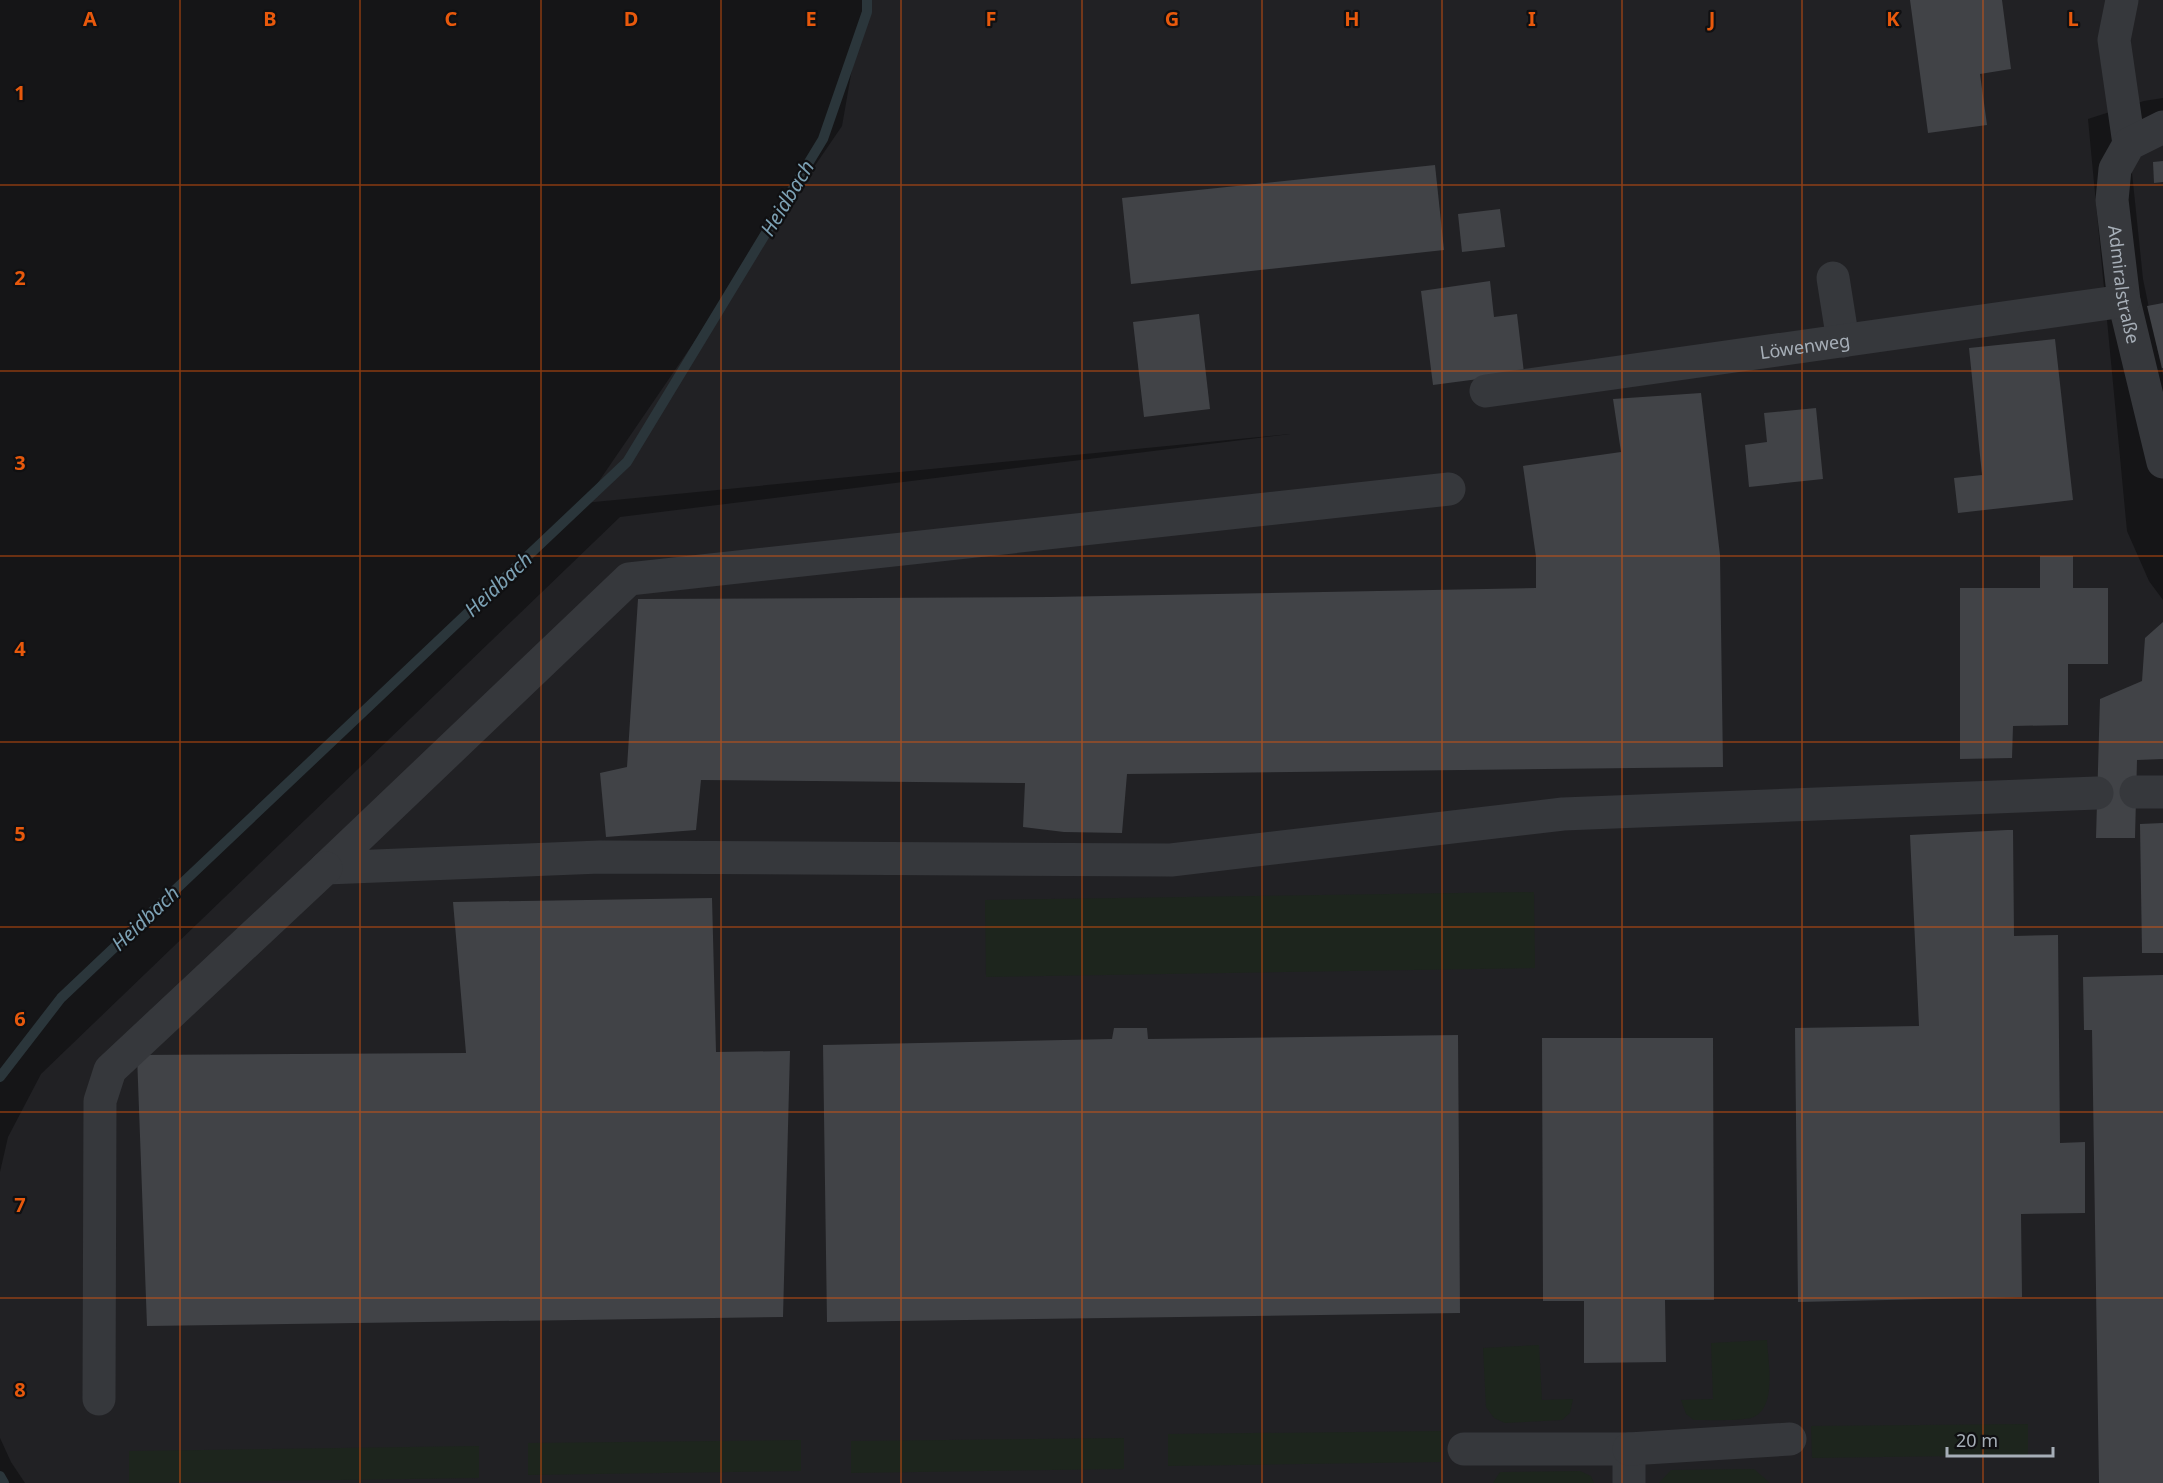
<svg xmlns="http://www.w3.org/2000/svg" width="2163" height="1483" font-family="'Noto Sans',sans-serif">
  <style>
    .built { fill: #212124 }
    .green { fill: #1d251d }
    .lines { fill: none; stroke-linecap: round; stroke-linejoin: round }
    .stream { stroke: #2b363b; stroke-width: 10 }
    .building { fill: #414347 }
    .minor { stroke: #36383c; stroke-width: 33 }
    .grid { fill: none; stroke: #e8590c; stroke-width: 1.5; stroke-opacity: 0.55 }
    .labels { text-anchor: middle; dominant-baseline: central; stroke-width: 4.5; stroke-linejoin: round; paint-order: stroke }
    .street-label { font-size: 18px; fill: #a6aeb7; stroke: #101012 }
    .water-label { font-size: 20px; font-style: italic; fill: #7ca1b4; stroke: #101012 }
    .grid-label { font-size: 20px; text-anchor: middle; font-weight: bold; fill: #e8590c; stroke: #101012; stroke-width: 4.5; stroke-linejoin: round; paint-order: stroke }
  </style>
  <rect width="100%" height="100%" fill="#151517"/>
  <g class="built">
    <path d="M864,0h1299v98l-19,3 -56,18 39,412 22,50 14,19v883h-2138l-14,-21 -11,-24v-266l8,-35 33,-63 579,-557 670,-83 -706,69 258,-377z"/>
    <path d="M2163,138v238l-20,-97 -14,-135z"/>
  </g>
  <g class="green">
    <path d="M1534,892l1,76 -549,9 -1,-77z"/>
    <path d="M1767,1340c1,22 11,70 -16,78 -14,3 -41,2 -57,2l-8,-6 -5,-14 32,-1 -2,-56z"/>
    <path d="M1539,1345l3,55 31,-1 -3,14 -8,7 -57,3 -11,-5 -8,-11 -3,-59z"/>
    <path d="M2028,1424v31l-216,3 -1,-32z"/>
    <path d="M1441,1431v31l-273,4v-32z"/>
    <path d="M1124,1438v31l-273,4v-32z"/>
    <path d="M801,1440v31l-273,4v-32z"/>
    <path d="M479,1446v32l-350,5v-32z"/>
    <path d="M1754,1469l16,14h-111l12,-13z"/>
    <path d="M1580,1471l11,5 3,7h-101l7,-11z"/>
  </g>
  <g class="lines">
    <g class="stream">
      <path d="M0,1077l61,-79 566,-536 196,-323 44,-127v-12"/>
      <path d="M0,1476l4,7"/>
    </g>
  </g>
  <g class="building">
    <path d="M1910,0h92l9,69 -31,5 7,51 -59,8z"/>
    <path d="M2163,161v21l-9,1 -1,-21z"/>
    <path d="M1435,165l9,85 -313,34 -9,-86z"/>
    <path d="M1500,209l5,38 -43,5 -4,-38z"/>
    <path d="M1490,281l4,36 23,-3 7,59 -91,12 -12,-94z"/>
    <path d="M2163,303v65h-1l-15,-62z"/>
    <path d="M1199,314l11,95 -66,8 -11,-95z"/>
    <path d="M2055,339l18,161 -115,13 -4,-35 28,-3 -13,-127z"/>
    <path d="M1701,393l19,162 3,212 -596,7 -5,59 -58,-1 -41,-5 2,-44 -324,-3 -5,50 -90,7 -6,-64 27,-6 11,-168 412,-2 486,-9v-31l-13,-91 98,-14 -8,-53z"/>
    <path d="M1816,408l7,71 -74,8 -4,-42 22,-3 -3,-29z"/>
    <path d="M2040,556h33v32h35v76h-40v61l-55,1 -1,32 -52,1v-171h80z"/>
    <path d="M2163,622v137l-26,1 -2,78h-39l4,-139 42,-18 3,-43z"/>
    <path d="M2163,823v130h-21l-2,-129z"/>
    <path d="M2007,830h6l1,106 44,-1 2,208 25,-1v71l-64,1 1,83 -224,5 -3,-274 124,-2 -9,-191z"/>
    <path d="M712,898l4,154 74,-1 -7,266 -636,9 -10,-271 329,-2 -13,-151z"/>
    <path d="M2163,975v508h-64l-7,-453h-8l-1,-53z"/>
    <path d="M1114,1028h33l1,11 310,-4 2,278 -633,9 -4,-277 289,-6z"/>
    <path d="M1542,1038h171l1,262h-49l1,62 -82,1v-62h-41z"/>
  </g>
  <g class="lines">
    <g class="minor">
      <path d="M2122,0l-8,40 15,104"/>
      <path id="s1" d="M2163,127l-34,17 -14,25 -3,31 12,101 39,161"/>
      <path d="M1833,278l10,63"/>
      <path id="s2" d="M1486,391l638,-90"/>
      <path d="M1449,489l-820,90 -303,289 274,-11 571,3 392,-46 534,-21"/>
      <path d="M2136,792h27"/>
      <path d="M99,1399l1,-298 10,-31 216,-202"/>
      <path d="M1464,1449h165v34"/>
      <path d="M1629,1449l161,-10"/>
    </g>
  </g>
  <path class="grid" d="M180,0v1483M360,0v1483M541,0v1483M721,0v1483M901,0v1483M1082,0v1483M1262,0v1483M1442,0v1483M1622,0v1483M1802,0v1483M1983,0v1483M0,185h2163M0,371h2163M0,556h2163M0,742h2163M0,927h2163M0,1112h2163M0,1298h2163"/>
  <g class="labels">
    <g class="street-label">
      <text stroke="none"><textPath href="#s1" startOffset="183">Admiralstraße</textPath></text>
      <text stroke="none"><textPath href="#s2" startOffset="322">Löwenweg</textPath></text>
    </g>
    <g class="water-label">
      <text transform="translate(787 198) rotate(-59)">Heidbach</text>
      <text transform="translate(498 584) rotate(-43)">Heidbach</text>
      <text transform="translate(145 918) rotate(-43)">Heidbach</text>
    </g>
  </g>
  <g class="grid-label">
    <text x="90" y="26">A</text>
    <text x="270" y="26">B</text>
    <text x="451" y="26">C</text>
    <text x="631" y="26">D</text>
    <text x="811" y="26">E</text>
    <text x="991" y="26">F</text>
    <text x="1172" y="26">G</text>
    <text x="1352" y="26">H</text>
    <text x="1532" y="26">I</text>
    <text x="1712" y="26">J</text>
    <text x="1893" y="26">K</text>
    <text x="2073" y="26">L</text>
    <text x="20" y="100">1</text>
    <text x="20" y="285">2</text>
    <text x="20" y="470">3</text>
    <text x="20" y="656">4</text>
    <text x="20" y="841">5</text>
    <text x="20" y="1026">6</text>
    <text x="20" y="1212">7</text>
    <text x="20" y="1397">8</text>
  </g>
  <path d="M1947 1447v9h106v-9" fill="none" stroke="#a6aeb7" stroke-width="3"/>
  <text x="1956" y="1447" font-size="18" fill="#a6aeb7" stroke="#101012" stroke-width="4.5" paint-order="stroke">20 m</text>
</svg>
